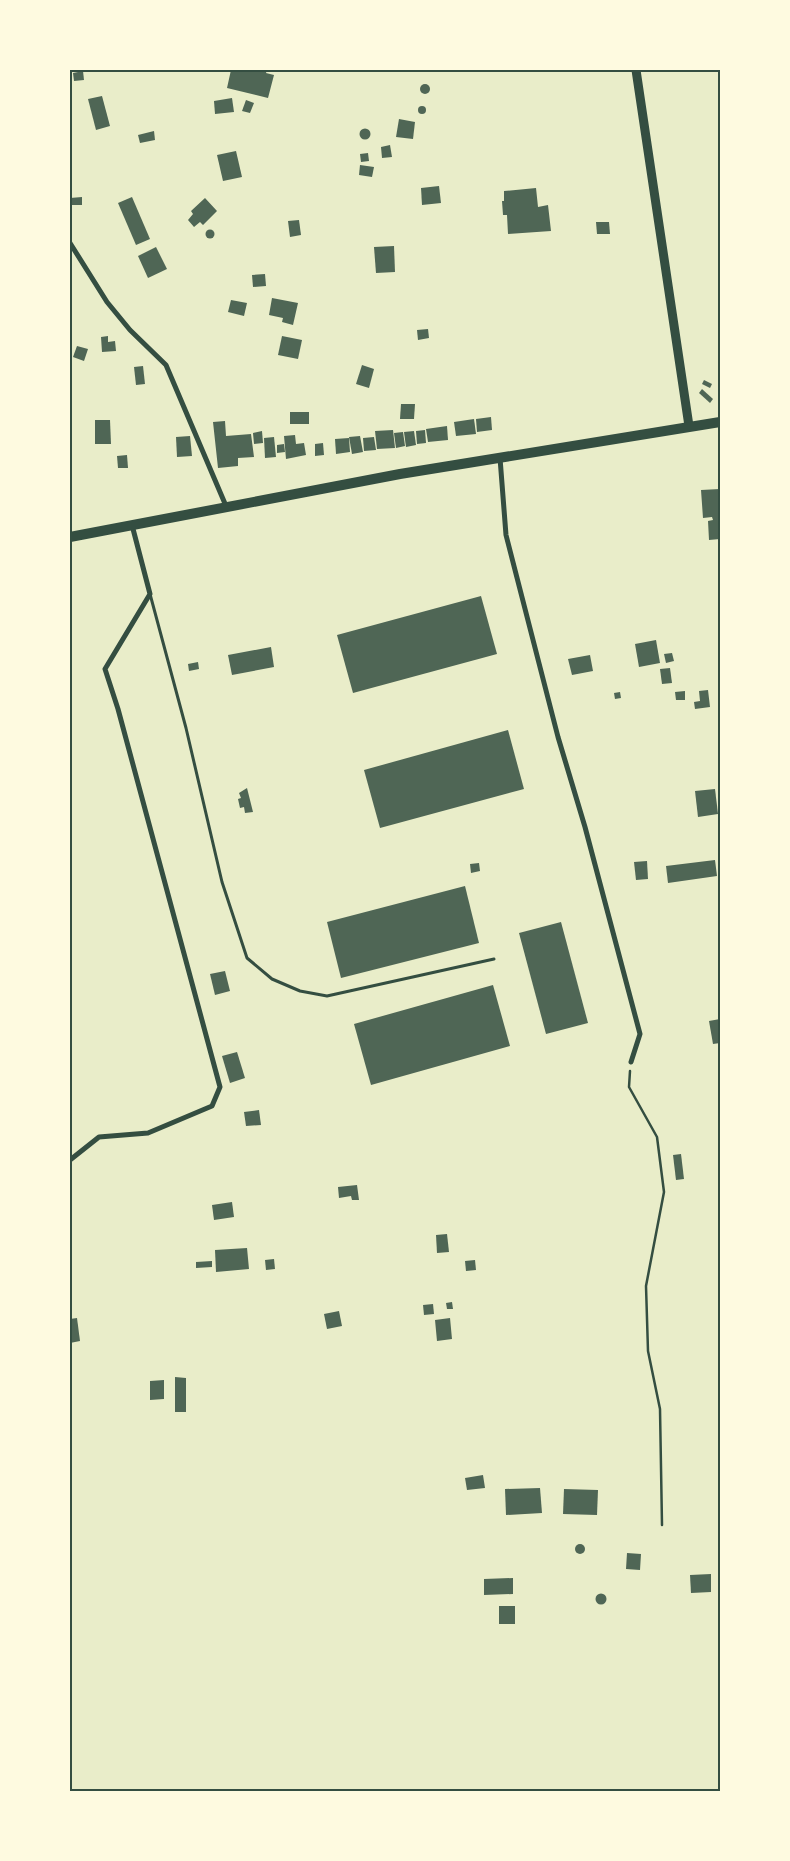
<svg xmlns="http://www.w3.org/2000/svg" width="790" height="1861" font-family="'DejaVu Sans',sans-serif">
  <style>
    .building { fill: #4f6655 }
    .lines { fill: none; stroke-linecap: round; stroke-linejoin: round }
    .path { stroke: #344e41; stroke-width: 2.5 }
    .service { stroke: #344e41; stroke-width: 3 }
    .minor { stroke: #344e41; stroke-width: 5 }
    .secondary { stroke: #344e41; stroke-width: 9 }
    .primary { stroke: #344e41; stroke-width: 10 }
    .neatline { fill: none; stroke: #344e41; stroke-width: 2 }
  </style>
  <rect width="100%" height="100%" fill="#e9edc9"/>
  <g class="building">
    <path d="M231,70h36l-1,3 8,2 -6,23 -41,-10z"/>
    <path d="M83,71l1,9 -10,1 -1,-8z"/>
    <circle cx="425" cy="89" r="5"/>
    <path d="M102,96l8,30 -14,4 -8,-31z"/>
    <path d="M232,98l2,14 -19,2 -1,-13z"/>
    <path d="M246,100l8,3 -4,10 -8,-2z"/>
    <circle cx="422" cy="110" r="4"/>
    <path d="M399,119l16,3 -2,17 -17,-2z"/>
    <circle cx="365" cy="134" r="5.5"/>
    <path d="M154,131l1,9 -15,3 -2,-8z"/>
    <path d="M390,145l2,12 -10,1 -1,-11z"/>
    <path d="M236,151l6,26 -19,4 -6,-26z"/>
    <path d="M368,153l1,8 -8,1 -1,-8z"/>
    <path d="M360,165l14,2 -2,10 -13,-2z"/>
    <path d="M439,186l2,17 -19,2 -1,-17z"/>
    <path d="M536,188l2,19 10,-2 3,26 -43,3 -1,-19h-4l-1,-14h2v-10z"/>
    <path d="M82,197v8h-12v-7z"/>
    <path d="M132,197l18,42 -14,6 -18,-42z"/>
    <path d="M205,198l12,13 -14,14 -3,-3 -6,5 -6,-7 5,-6 -2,-3z"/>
    <path d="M299,220l2,15 -11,2 -2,-16z"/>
    <path d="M596,222h13l1,12h-13z"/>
    <circle cx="210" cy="234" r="4.5"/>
    <path d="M394,246l1,26 -19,1 -2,-26z"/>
    <path d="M156,247l11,22 -19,9 -10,-22z"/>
    <path d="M265,274l1,12 -13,1 -1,-12z"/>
    <path d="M272,298l26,5 -5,22 -11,-3 1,-4 -14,-3z"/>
    <path d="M231,300l16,3 -3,13 -16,-4z"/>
    <path d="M428,329l1,9 -11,2 -1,-10z"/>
    <path d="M108,336v6l7,-1 1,10 -14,1 -1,-15z"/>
    <path d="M282,336l20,4 -4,19 -20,-4z"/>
    <path d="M77,346l11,3 -4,12 -11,-4z"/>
    <path d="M362,365l12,4 -5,19 -13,-4z"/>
    <path d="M143,366l2,18 -9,1 -2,-18z"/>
    <path d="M704,380l8,4 -2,4 -8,-4z"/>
    <path d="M702,389l11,10 -3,4 -11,-10z"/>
    <path d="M401,404h14l-1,15h-14z"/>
    <rect x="290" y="412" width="19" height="12"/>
    <path d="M491,417l1,13 -15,2 -1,-13z"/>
    <path d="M474,419l2,15 -20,2 -2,-14z"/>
    <path d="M95,420h15l1,24h-16z"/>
    <path d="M225,421l1,15 25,-2 3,23 -16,1v8l-20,2 -5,-46z"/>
    <path d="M447,426l1,14 -20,2 -2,-13z"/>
    <path d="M393,430l2,18 -18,1 -2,-18z"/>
    <path d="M425,430l1,13 -9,1 -1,-13z"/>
    <path d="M262,431l1,12 -9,1 -1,-11z"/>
    <path d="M414,431l2,14 -10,2 -2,-15z"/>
    <path d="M403,432l2,14 -9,2 -2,-15z"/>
    <path d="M295,435l1,9 8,-1 2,12 -20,4 -2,-23z"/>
    <path d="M190,436l2,20 -15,1 -1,-20z"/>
    <path d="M360,436l3,16 -11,2 -3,-17z"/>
    <path d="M274,437l2,20 -11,1 -1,-20z"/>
    <path d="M374,437l2,13 -12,1 -1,-13z"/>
    <path d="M349,438l1,14 -14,2 -1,-15z"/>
    <path d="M323,443l1,12 -9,1v-12z"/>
    <path d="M284,444l1,8 -8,1v-8z"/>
    <path d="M127,455l1,13h-10l-1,-12z"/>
    <path d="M720,489v50l-11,1 -1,-19 5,-1 -1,-3 -9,1 -2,-28z"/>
    <path d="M481,596l16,58 -144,39 -16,-58z"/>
    <path d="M656,640l4,23 -21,4 -4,-23z"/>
    <path d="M271,647l3,20 -42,8 -4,-20z"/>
    <path d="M672,653l2,8 -8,2 -2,-9z"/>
    <path d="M590,655l3,16 -21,4 -4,-16z"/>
    <path d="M198,662l1,7 -10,2 -1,-7z"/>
    <path d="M670,668l2,15 -10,1 -2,-15z"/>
    <path d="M708,690l2,17 -15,2 -1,-7 6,-1 -1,-10z"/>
    <path d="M685,691v9h-9l-1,-8z"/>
    <path d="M620,692l1,6 -6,1 -1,-6z"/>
    <path d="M508,730l16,59 -144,39 -16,-58z"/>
    <path d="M247,788l6,24 -8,1 -1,-6 -4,1 -2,-9 3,-1 -2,-5z"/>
    <path d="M715,789l3,25 -20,3 -3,-26z"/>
    <path d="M715,860l2,16 -49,7 -2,-17z"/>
    <path d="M647,861l1,18 -12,1 -2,-18z"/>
    <path d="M479,863l1,8 -9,2 -1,-9z"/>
    <path d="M465,886l14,57 -138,35 -14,-56z"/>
    <path d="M561,922l27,101 -42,11 -27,-101z"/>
    <path d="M225,971l5,20 -15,4 -5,-21z"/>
    <path d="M493,985l17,61 -139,39 -17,-61z"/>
    <path d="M720,1019v24l-7,1 -4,-23z"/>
    <path d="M237,1052l8,26 -15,5 -8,-27z"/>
    <path d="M259,1110l2,15 -15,1 -2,-14z"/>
    <path d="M681,1154l3,25 -8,1 -3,-25z"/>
    <path d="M357,1185l2,15h-7l-1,-4 -12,2 -1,-11z"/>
    <path d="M232,1202l2,15 -20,3 -2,-15z"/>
    <path d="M447,1234l2,18 -12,1 -1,-18z"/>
    <path d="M247,1248l2,21 -33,3 -1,-22z"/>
    <path d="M274,1259l1,10 -9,1 -1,-10z"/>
    <path d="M475,1260l1,10 -10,1 -1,-10z"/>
    <path d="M212,1261v6l-16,1v-6z"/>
    <path d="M452,1302l1,7h-6l-1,-6z"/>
    <path d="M433,1304l1,10 -10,1 -1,-10z"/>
    <path d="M339,1311l3,15 -15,3 -3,-15z"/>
    <path d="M77,1318l3,23 -10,2v-24z"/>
    <path d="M450,1318l2,21 -15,2 -2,-21z"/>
    <path d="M175,1377l11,1v34h-11z"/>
    <path d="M164,1380v19l-14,1v-19z"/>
    <path d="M483,1475l2,13 -18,2 -2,-12z"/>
    <path d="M540,1488l2,25 -36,2 -1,-26z"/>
    <path d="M564,1489l34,1 -1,25 -34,-1z"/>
    <circle cx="580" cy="1549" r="5"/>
    <path d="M627,1553l14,1 -1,16 -14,-1z"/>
    <path d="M711,1574v18l-20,1 -1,-18z"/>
    <path d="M513,1578v16l-29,1v-16z"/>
    <circle cx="601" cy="1599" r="5.5"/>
    <rect x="499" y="1606" width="16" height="18"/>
  </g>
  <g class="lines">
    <path class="path" d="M630,1071l-1,16 28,50 7,55 -18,94 2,65 12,58 2,116"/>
    <path class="service" d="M150,594l36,134 36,154 25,76 25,21 28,12 27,5 167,-37"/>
    <g class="minor">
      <path d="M70,243l37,59 23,28 36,35 60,141"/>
      <path d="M500,458l6,77 52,202 27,90 55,207 -9,28"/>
      <path d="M70,1160l29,-23 49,-4 64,-27 8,-19 -102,-378 -13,-40 45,-75 -18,-69"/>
    </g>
    <path class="secondary" d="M636,70l53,356"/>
    <path class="primary" d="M70,537l330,-63 320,-52"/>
  </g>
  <rect width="790" height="1861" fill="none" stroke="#fefae0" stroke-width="142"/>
  <rect x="71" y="71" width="648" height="1719" class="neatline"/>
</svg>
